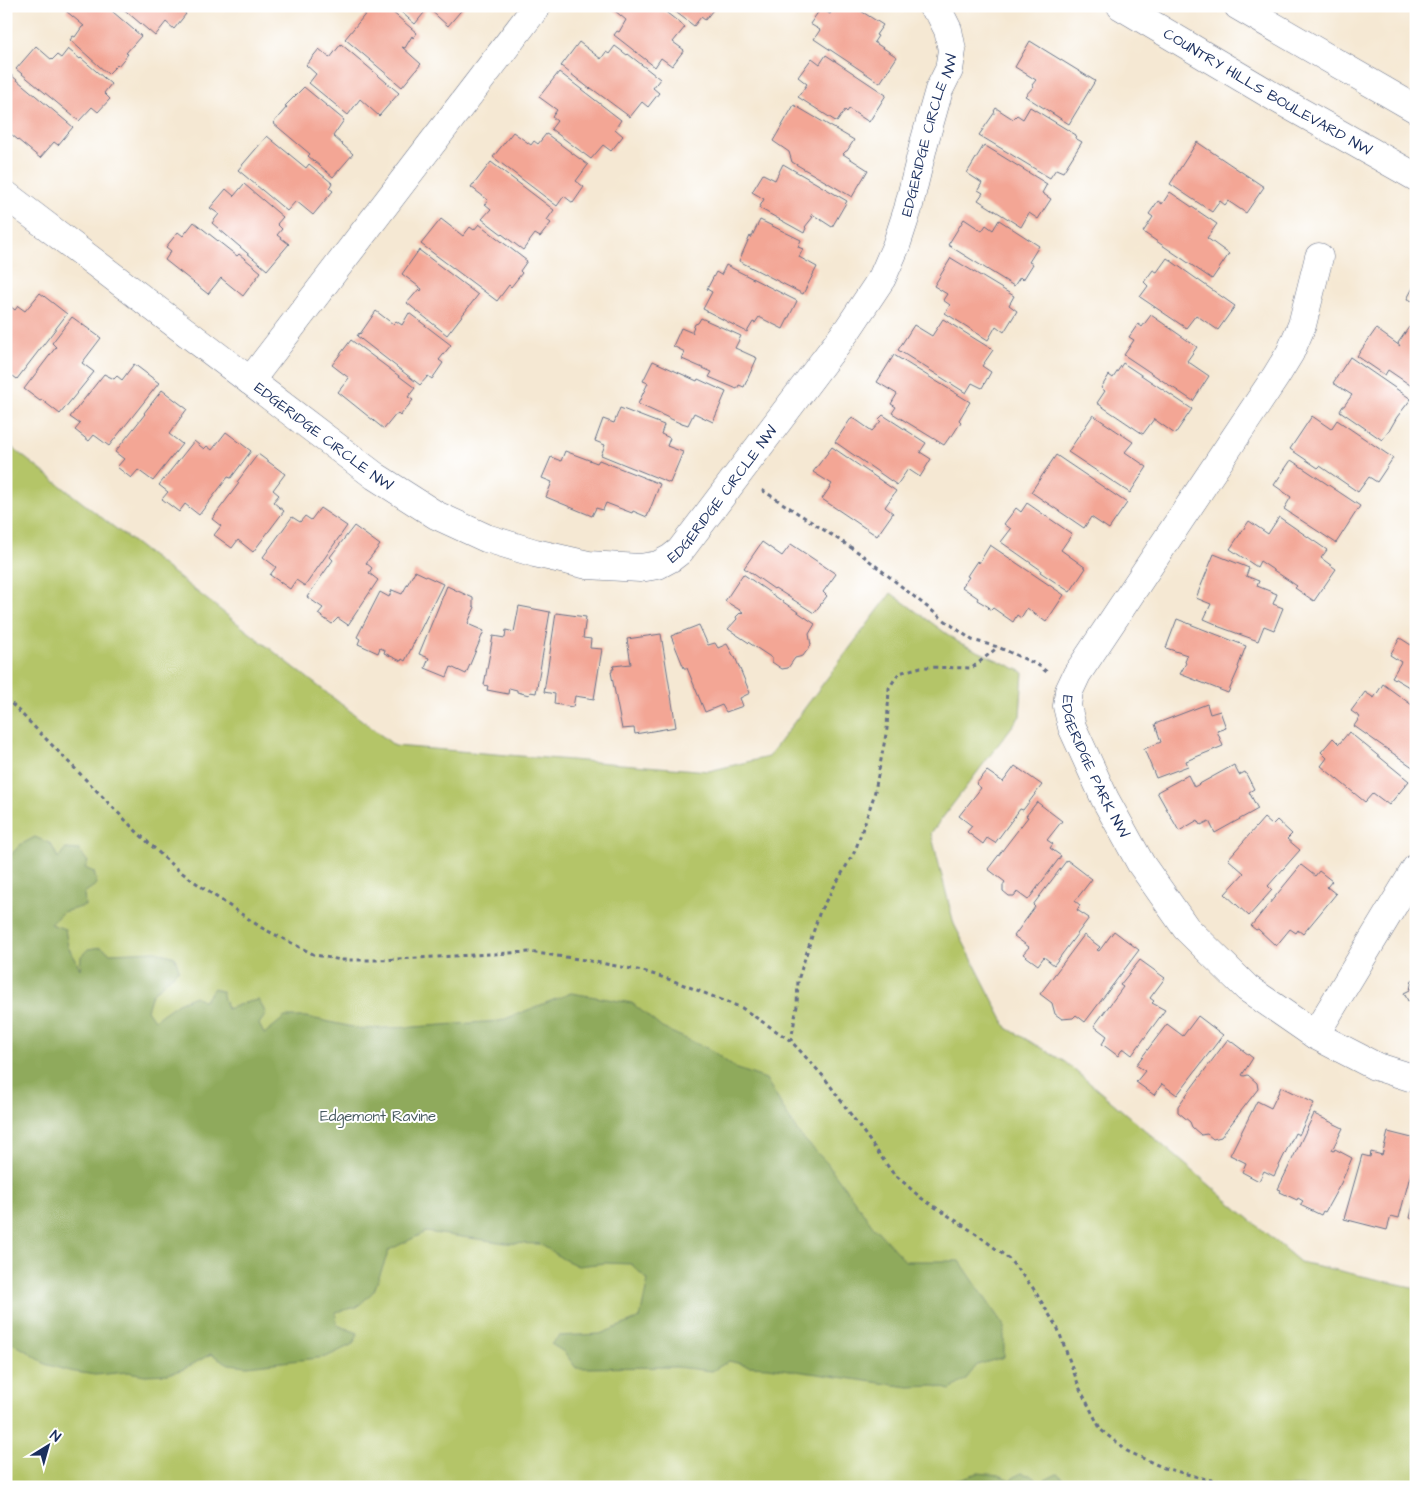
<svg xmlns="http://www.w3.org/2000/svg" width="1422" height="1493" font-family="'Architects Daughter',sans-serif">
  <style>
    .green { fill: #b4c568; stroke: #687a63 }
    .forest { fill: #8faa5c; stroke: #556c5d }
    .building { fill: #f3a695 }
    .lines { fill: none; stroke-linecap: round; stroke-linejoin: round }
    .minor-casing { stroke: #677087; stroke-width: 29 }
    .major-casing { stroke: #677087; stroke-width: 29 }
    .path { stroke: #677087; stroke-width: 3; stroke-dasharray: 4 4; stroke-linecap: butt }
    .minor { stroke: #fff; stroke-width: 28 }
    .major { stroke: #fff; stroke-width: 28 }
    .labels { text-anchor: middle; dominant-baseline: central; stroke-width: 4; stroke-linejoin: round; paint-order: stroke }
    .street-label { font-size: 15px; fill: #1b2f5e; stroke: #fff }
    .park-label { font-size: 15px; fill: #495c61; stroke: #fff }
  </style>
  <rect width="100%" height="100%" fill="#fff"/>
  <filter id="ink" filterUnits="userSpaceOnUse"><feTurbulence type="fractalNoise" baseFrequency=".02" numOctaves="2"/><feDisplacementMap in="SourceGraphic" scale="10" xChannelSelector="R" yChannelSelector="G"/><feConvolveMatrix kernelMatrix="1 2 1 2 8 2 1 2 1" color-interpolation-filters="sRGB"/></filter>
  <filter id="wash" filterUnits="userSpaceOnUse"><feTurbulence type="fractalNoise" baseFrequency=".0096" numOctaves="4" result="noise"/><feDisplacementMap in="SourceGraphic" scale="20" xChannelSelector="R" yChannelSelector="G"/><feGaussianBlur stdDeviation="1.12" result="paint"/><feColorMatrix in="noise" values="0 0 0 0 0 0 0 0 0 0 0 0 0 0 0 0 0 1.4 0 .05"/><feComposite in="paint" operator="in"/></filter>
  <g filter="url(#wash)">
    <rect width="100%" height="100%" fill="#f5e8d3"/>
    <path class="green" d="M6,443l389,303 314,25 59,-14 123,-164 67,49 65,30 -3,44 -89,117 23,91 53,104 58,34 235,200 116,26v199h-1410z"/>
    <g class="forest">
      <path d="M35,837l16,7 7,14 7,-9 14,1 9,12 -3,6 9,4 3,12 -13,9 1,13 -22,6 -13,12 15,5 3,18 8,13 4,9 1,-13 7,-7 13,-2 9,6 46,-2 19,6 4,12 -27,25 -5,16 7,10 24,-17 17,-7 9,5 10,-13 8,4 5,17 20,-7 12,-2 7,14 -7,10 5,10 21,-17h21l56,12 52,-2 86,-6 71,-28 61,10 30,25 49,22 24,18 31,11 32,54 29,30 46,63 32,35h55l44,65v31l-27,8 -11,14 -16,11 -15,-4 -26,1 -141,-20 -19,-1 -20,-5 -17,10 -36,-4 -100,1 -12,-16 -13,-8 8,-8 41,-2 40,-16 8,-38 -17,-16 -26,-1 -27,3 -15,-7 -23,-15 -34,-1 -80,-11 -37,18 -15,41 -17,16 -21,5 1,13 21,8 -5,11 -27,13 -79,9 -18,-2 -18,-10 -27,15 -16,5 -23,1 -17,-3 -33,3 -26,-4 -24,-7 -18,-13 -21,-11v-480l14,-15z"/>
      <path d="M978,1473l21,2 11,5 11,-7 12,3 6,7 18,-9 20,13h-143z"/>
    </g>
    <g id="blocks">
      <g class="building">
        <path d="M70,6h36l35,30 -15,17 2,1 -10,12 -1,-1 -9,9 -38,-34 3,-4 2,1 7,-10 2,-1 -18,-15z"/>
        <path d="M120,6h60l-1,2 7,6 -12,15 -8,-7 -11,14z"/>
        <path d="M372,6h13l32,27 -4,5 -1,-2 -7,12 -3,-1 19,17 -19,23 -57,-48z"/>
        <path d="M394,6h71l-17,20 -20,-18 -13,16z"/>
        <path d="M609,6h49l27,21 -12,15 11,8 -12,16 -11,-8 -6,9 -41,-32 3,-4 2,1 7,-12z"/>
        <path d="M668,6h48l-11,14 -4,-3 -7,9z"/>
        <path d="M836,6h17l30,19 -7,10 2,1 -4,6 23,15 -17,26 -66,-44 6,-9 -10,-6 11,-16 9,6z"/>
        <path d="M1030,41l65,40 -26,43 -44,-28 9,-10 -2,-1 4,-5 -21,-13z"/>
        <path d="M579,42l22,17 5,-7 3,2 6,-8 12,9 1,-1 32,25 -7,9 6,5 -11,14 -6,-5 -12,15 -39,-29 -1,1 -29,-23z"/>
        <path d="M341,44l58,49 -20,23 -19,-17 -12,16 -39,-32 7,-9 -10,-9 13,-16 11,9z"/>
        <path d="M36,46l16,14 5,-5 4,3 7,-9 12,10 1,-1 30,26 -7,9 6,6 -12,13 -6,-5 -13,14 -63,-52z"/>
        <path d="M826,55l60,40 -17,27 -20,-13 -2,3 -2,-2 -8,12 -39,-25 9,-13 -9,-7 14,-19 8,6z"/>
        <path d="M559,72l62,48 -6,9 8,7 -12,15 -8,-6 -12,14 -40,-30 6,-8 -5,-4 5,-7 -18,-13z"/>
        <path d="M11,75l62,52 -15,18 -4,-3 -14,16 -34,-28v-13l3,-4 -3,-3v-29z"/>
        <path d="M304,87l40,33 -11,16 20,18 -20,23 -25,-21 2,-2 -37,-31 14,-16 -2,-1z"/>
        <path d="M794,105l60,35 -7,11h-1l-3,3 25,16 -16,27 -60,-35 -3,-10 -16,-11z"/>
        <path d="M1030,107l46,28 -1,3 7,4 -19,30 -7,-3 -6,9 -71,-43 16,-23 -1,-1 2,-3 17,11 4,-4 6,4z"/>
        <path d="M513,132l18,13 3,-4 4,3 8,-10 2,1 40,30 -12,16 8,6 -11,16 -9,-7 -7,10 -64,-49z"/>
        <path d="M267,136l39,32 3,-4 23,19 -3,5 4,3 -20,24 -17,-14 -9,10 -49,-41z"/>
        <path d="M1197,142l67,45 -18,26 -18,-12 -3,4 -5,-4 -8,11 -42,-28z"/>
        <path d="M984,145l63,39 -5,9 9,6 -13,20 -9,-6 -8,14 -43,-27 5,-7 -5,-3 4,-7 -15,-10z"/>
        <path d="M491,162l63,48 -7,10 4,3 -11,14 -5,-3 -12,16 -41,-31 9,-10 -6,-5 3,-4 -17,-13 2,-3h1z"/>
        <path d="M783,164l64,37 -15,26 -20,-13 -1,2 2,1 -8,10 1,1 -2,5 -45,-25 5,-9 -12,-7 11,-18 12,6z"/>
        <path d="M244,184l39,33 -6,7 5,5 -5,6 12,9 -22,26 -55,-47 7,-9 -9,-6 16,-19 8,7z"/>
        <path d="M1170,192l47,32 -10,14 22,16 -17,25 -69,-47 10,-15 -4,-3 9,-13 4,3z"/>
        <path d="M441,219l22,17 7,-9 4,3 5,-6 48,37 -7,10 2,2 -11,14 -2,-2 -12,16 -76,-57z"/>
        <path d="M964,219l18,12 4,-6 7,5 6,-10 40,26 -10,16 4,2 -10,16 -3,-3 -6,9 -66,-41z"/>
        <path d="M760,220l41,20 -3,7 5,2 -4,8 18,10 -14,27 -64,-33 11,-25 1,2z"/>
        <path d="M194,222l43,34 2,-2 22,18 -18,24 -22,-18 -13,16 -43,-34 6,-9 -5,-4 12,-15 5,4z"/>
        <path d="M419,250l59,45 -31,40 -40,-32 12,-14 2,2 1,-2 -20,-15z"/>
        <path d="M951,258l63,38 -5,9 8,6 -13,21 -8,-6 -8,14 -43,-27 5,-8 -7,-5 4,-6 -13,-8z"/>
        <path d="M1167,258l68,48 -17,24 -22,-15 -10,13 -46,-31 8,-11 -4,-4 9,-12 4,2z"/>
        <path d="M726,265l71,36 -14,28 -24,-12 -4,6 -2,-1 -6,10 -44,-23 9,-17 -5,-3 9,-17 5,3z"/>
        <path d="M1416,282v20l-9,-3z"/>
        <path d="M40,293l27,21 -50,65 -4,-3 -2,2 -5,-5v-70l9,7 3,-4 7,5z"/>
        <path d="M376,311l17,13 3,-3 6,4 7,-12 42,32 -12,15 4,3 -11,16 -4,-3 -8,9 -63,-49 2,-3 1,1z"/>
        <path d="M1151,315l46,32 -10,14 22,15 -16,25 -69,-46 10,-15 -5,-3 9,-13 4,3z"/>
        <path d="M72,317l29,21 -19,25 12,9 -34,42 -18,-14 -2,1 -16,-12 32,-42 -4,-4z"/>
        <path d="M701,318l40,18 -6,12 22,10 -13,29 -5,-2 -2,4 -28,-12 3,-5 -30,-13 3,-7 -12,-6 8,-18 12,5 -1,-2 3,-7 3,-1z"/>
        <path d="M943,319l50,31 -11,16 9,6 -9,16 -10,-5 -6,10 -68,-43 16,-25 18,11z"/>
        <path d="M1409,327l7,4v58l-28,-19 -3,5 -28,-19 19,-27 24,17 -2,-3z"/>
        <path d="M351,340l64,48 -7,9 5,3 -13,16 -3,-3 -13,16 -46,-37 11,-14 -17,-13z"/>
        <path d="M894,355l76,47 -11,18 2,2 -9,14 -1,-1 -7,10 -52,-32 4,-6 -5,-3 6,-10 -20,-12z"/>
        <path d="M1350,357l61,42 -14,18 -8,14 -7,9 -42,-29 3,-5h1l8,-11 -19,-12z"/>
        <path d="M653,361l44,20 1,-2 28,13 -13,30 -19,-9 -6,12 -6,-2v1l-44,-20 10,-21 -5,-2z"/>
        <path d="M1123,363l69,46 -17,25 -21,-15 -11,15 -46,-31 8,-12 -4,-3 8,-13 4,3z"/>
        <path d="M134,364l25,19 -50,63 -15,-11 -5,6 -14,-11 5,-6 -10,-7 34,-43 10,5 3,-3 5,4z"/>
        <path d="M162,390l25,19 -18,25 13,10 -29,37 -15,-11 -7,8 -14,-11 7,-8 -9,-7 30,-38 -1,-1z"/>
        <path d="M620,408l44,17 -3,9 9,4 -3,8 16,6 -13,31 -69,-28 4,-10 -10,-4 8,-22 11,4z"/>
        <path d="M883,415l43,28 -6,9 11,7 -11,18 -12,-8 -11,16 -62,-43 17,-25 20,14 9,-10 -2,-2z"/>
        <path d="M1093,415l40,27 -8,10 22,15 -17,26 -62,-41z"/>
        <path d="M1312,416l19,13 6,-9 56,38 -16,24 -8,-5 -11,15 -38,-26 -2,2 -28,-19z"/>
        <path d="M226,432l25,19 -20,27 -3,-1 -29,38 -14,-11 -6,8 -17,-13 6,-7 -9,-7 35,-44 10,8 3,-3 5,4z"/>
        <path d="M832,447l64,44 -11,16 8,6 -16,23 -55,-37 10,-15 -19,-12z"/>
        <path d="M565,451l32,12 2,-3 61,24 -13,33 -14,-6 -1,2 -26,-10 -3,7 -7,-2 -4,8 -46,-19 6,-15 -10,-4 9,-21 10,4z"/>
        <path d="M258,454l27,20 -12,16 6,5 -6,7 11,9 -31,41 -15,-12 -6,8 -18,-13 7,-9 -9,-7 27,-36 -2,-1z"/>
        <path d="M1056,455l71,48 -18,26 -18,-12 -7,11 -53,-36z"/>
        <path d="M1291,460l69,46 -24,37 -52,-34 7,-12 -17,-12z"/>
        <path d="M1027,503l45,31 -11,16 25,18 -16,24 -30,-20 1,-2 -40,-28 10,-13 -7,-5 12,-16 5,4z"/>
        <path d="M320,508l27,18 -42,60 -9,-6 -6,9 -20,-14 6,-8 -13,-10 29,-40 8,5 5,-6 6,4z"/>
        <path d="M1279,517l48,33 -6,8 15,11 -22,32 -19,-13 2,-2 -3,-2 -34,-23 -3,6 -27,-18 19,-28 19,13z"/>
        <path d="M354,526l26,19 -14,18 6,5 -3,5 9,7 -30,45 -10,-7 -6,6 -14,-10 5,-6 -16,-11 26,-37 -3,-3z"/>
        <path d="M762,542l20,14 9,-12 45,30 -13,18 4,4 -13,17 -39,-25 -1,1 -30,-21z"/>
        <path d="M990,545l74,50 -18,27 -19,-14 -6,10 -4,-3 -4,7 -20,-14 -2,2 -3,-2 1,-1 -12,-7 1,-2 -16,-11 7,-10 -2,-1 10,-15 2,2z"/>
        <path d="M1214,554l35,14 -3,8 13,5 -2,5 20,8 -4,10 10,4 -9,22 -10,-4 -6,15 -41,-15 1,-1 -14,-6 7,-15 -15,-6z"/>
        <path d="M415,571l28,13 -38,77 -3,-2 -1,2 -17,-8 1,-3 -5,-2 -2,5 -20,-9 2,-5 -3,-2 23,-45 9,5 3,-7 10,4z"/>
        <path d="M743,574l72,50 -6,10 2,11 -8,11 -8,2 -7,10 -6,1 -10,-7v-4l-44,-29 9,-10 -1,-2 4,-4 1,1 2,-2 -18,-11z"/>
        <path d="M447,586l26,12v8l2,1 -7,16 2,2 14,6 -18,43 -15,-7 -4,10 -22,-9 4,-10 -10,-4z"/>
        <path d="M519,606l31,6 -14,81 -6,-1 -1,3 -12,-3v-2l-8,-2 -1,6 -21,-4 1,-4 -4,-1 9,-49 12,2 1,-8 8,2z"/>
        <path d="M556,613l30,4 -3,21 8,1 -1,9 12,1 -8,50 -19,-3 -2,11 -19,-3 1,-10 -11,-2z"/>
        <path d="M1177,619l69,27 -8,21 1,1 -11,25 -48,-19 6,-11 -1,-1 2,-7 -21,-7z"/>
        <path d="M699,625l9,20 7,-2 3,5 9,-4 7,13h1l15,36 -10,5 3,8 -17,6 -4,-7 -17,7 -18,-44h-3l-13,-32z"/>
        <path d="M661,634l15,93 -41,7 -1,-6 -12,1 -11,-57h1v-3h2l-1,-3 18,-2 -4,-25z"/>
        <path d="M1400,638l11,7 5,-7v53l-24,-14 9,-15 -11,-7z"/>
        <path d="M1383,684l33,24v58l-2,2 -60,-42 6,-9 -9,-6 14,-19 9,6z"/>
        <path d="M1207,704l3,10 10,-3 6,17 -9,3 6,15 -37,15 2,5 -32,12 -12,-29 17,-7 -6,-18z"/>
        <path d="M1349,732l60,49 -20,24 -16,-12 -8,9 -44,-36 6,-8 -6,-6 12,-14 6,6z"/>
        <path d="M1234,765l5,10 6,-3 9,17 -5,3 9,17 -43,24 -6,-12 -8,4 -3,-5 -19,11 -22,-39 31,-17 6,12z"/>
        <path d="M1015,766l27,19 -19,25 -3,-1 -25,34 -8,-5 -4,6 -16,-12 5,-6 -13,-10 22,-28 -5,-4 11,-13 16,11z"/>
        <path d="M1037,802l25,19 -15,19 6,4 -3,4 11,8 -33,44 -11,-8 -3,4h-5l-6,-5v-6l2,-3 -17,-13 40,-52 -2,-1z"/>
        <path d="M1264,818l8,7 5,-5 15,14 -5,5 13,11 -32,36 4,4 -23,26 -24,-22 19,-21 -16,-14z"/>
        <path d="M1067,860l25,19 -17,22 5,4 -3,5 12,8 -35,47 -10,-8 -6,8 -15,-11 6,-7 -15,-11 21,-29 -2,-2z"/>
        <path d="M1301,865l14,11 4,-5 13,10 -5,6 9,7 -33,40 -5,-4 -2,3 -6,-4 -14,17 -18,-17 -2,1 -5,-4z"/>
        <path d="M1114,931l25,19 -54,72 -9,-7 -3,3 -11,1 -7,-5 -3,-11 -12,-9 44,-59 16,12 -3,3 2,1z"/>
        <path d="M1140,960l25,18 -15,20 4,3 -2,2 13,7 -33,45 -9,-7 -5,8 -16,-12 5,-8 -13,-10 29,-39 -3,-2z"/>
        <path d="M1416,978v21l-2,-1 -6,3 -4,-8 6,-3 2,-10z"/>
        <path d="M1198,1016l25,19 -46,60 -15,-11 -8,11 -18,-13 9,-11 -9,-6 31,-41 16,12z"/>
        <path d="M1228,1039l25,19 -11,17 2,1 4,-1 9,8 1,6 -37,48 -8,2 -6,-5 -6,1 -9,-8 -2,-5 -12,-10v-6z"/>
        <path d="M1281,1087l33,16 -15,32 -4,-2 -21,43 -10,-5 -5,10 -17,-9 4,-9 -16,-8 27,-54 14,7z"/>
        <path d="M1314,1114l29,14 -11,22 2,1 1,-2 17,9 -11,25 -16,29 -2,-1 -2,4 -21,-10 3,-4 -5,-3 -1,2 -17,-8 1,-2 -3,-1z"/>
        <path d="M1388,1132l28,7v14l-17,65 -8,-2 -4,14 -43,-11 18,-64 8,2 1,-5 11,3z"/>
        <path d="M1415,1197h1v23l-6,-2z"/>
      </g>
    </g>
  </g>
  <g filter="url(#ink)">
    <use href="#blocks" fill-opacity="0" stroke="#677087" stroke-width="1"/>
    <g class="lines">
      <g class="minor-casing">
        <g id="minor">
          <path id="s1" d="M6,195l369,281 61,39 50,23 49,15 53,12 52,3 18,-3 13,-7 9,-7 168,-222 34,-51 14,-32 12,-37 16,-66 15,-53 10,-20 3,-20 -4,-20 -9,-18 -7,-6"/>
          <path id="s2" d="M1319,257l-17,68 -12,28 -14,23 -199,298 -8,17 -2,15 5,21 33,72 36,65 45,64 61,60 68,47 60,31 41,13"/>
          <path d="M250,381l287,-375"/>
          <path d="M1315,1035l101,-167"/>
        </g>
      </g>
      <g class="major-casing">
        <g id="major">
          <path id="s3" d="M1121,6l155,92 140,79"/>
          <path d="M1238,6l178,103"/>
        </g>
      </g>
      <g class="path">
        <path d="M762,490l99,64 75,60 36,26 26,7 40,18 10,8"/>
        <path d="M6,698l128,131 40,38 32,23 56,38 53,27 26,5h38l150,-8 50,7 64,12 31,10 68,27 49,33 33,36 68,95 29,26 57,37 31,24 24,29 25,41 22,60 21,41 26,21 37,17 42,11 44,8"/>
        <path d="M791,1041l6,-35 1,-26 22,-69 35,-60 19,-55 13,-67 2,-41 10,-15 22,-6 51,1 26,-21"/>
      </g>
      <use href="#minor" class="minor"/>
      <use href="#major" class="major"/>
    </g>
  </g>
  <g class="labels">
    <g class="street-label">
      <text stroke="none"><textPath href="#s3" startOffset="170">COUNTRY HILLS BOULEVARD NW</textPath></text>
      <text stroke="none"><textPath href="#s1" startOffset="1284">EDGERIDGE CIRCLE NW</textPath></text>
      <text stroke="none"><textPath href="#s1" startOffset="399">EDGERIDGE CIRCLE NW</textPath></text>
      <text stroke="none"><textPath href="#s1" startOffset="864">EDGERIDGE CIRCLE NW</textPath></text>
      <text stroke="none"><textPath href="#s2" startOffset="586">EDGERIDGE PARK NW</textPath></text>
    </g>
    <g class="park-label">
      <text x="378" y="1116">Edgemont Ravine</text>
    </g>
  </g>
  <rect width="1422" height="1493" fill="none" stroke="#fff" stroke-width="25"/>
  <g transform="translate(48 1446) rotate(37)" stroke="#ffffff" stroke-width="4" paint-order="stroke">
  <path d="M0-4L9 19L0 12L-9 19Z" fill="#1b2f5e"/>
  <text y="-8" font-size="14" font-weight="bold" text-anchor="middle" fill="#1b2f5e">N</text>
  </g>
</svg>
